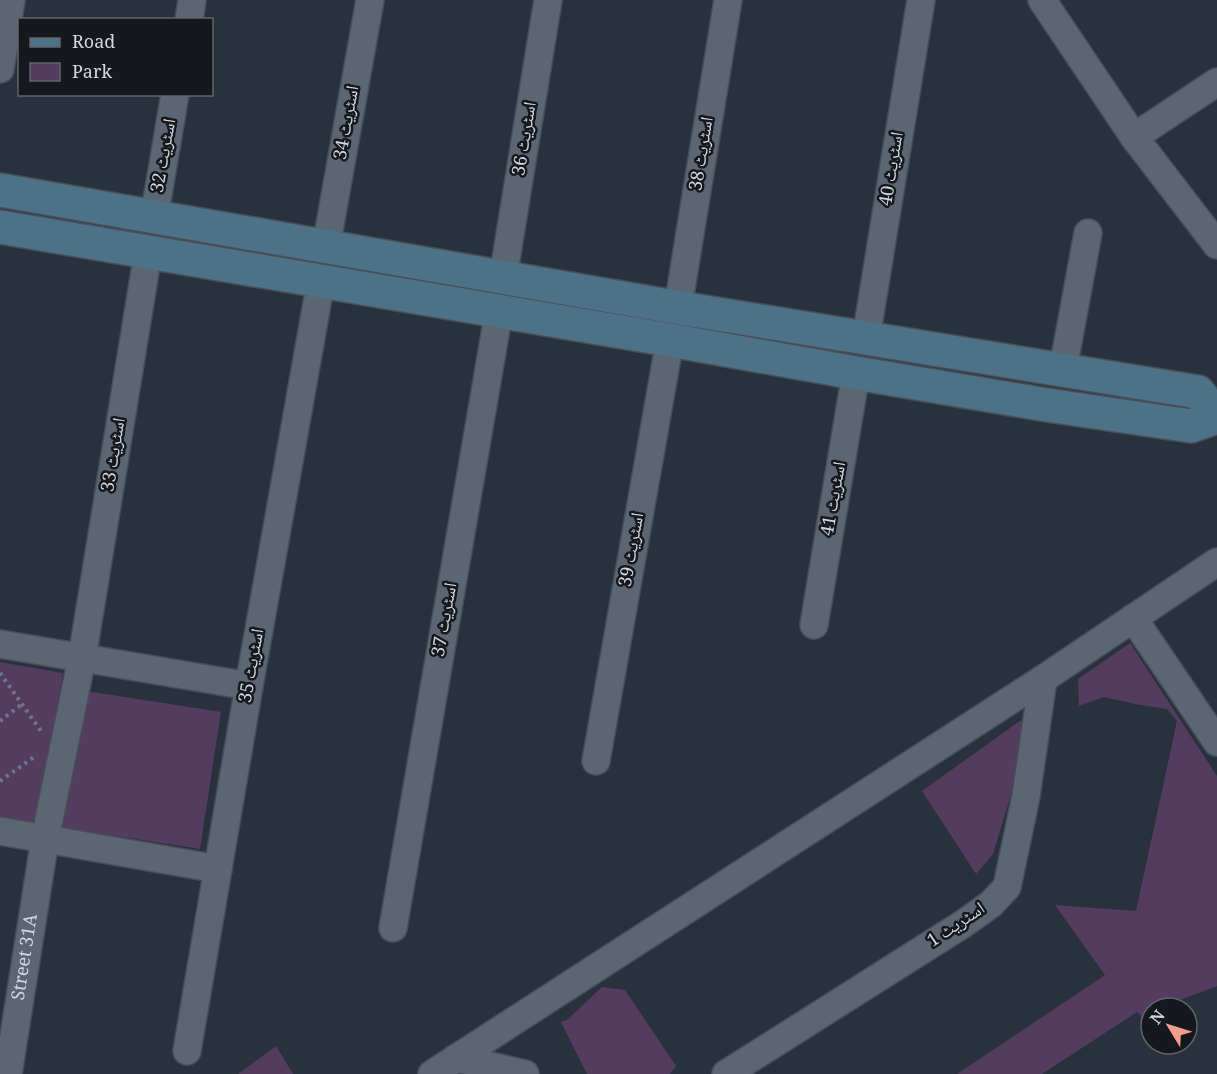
<svg xmlns="http://www.w3.org/2000/svg" width="1217" height="1074" font-family="Georgia,'Noto Naskh Arabic',serif">
  <style>
    .green { fill: #543c61 }
    .lines { fill: none; stroke-linecap: round; stroke-linejoin: round }
    .street-casing { stroke: #484e58; stroke-width: 30 }
    .secondary-casing { stroke: #484e58; stroke-width: 36 }
    .path { stroke: #707781; stroke-width: 4; stroke-dasharray: 3 4.5; stroke-linecap: butt }
    .street { stroke: #5c6572; stroke-width: 27 }
    .secondary { stroke: #4d7186; stroke-width: 33 }
    .labels { text-anchor: middle; dominant-baseline: central; stroke-width: 5; stroke-linejoin: round; paint-order: stroke }
    .street-label { font-size: 18px; fill: #d2d7df; stroke: #15191e }
  </style>
  <rect width="100%" height="100%" fill="#29313d"/>
  <g class="green">
    <path d="M1130,643l87,133v210l-37,14 -9,8h-20l-1,19 -13,-15 -95,62h-85l148,-99 -50,-70 81,6 41,-190 -10,-12 -32,-5 -31,-7 -25,9 -1,-27z"/>
    <path d="M0,662l63,11 -27,150 -36,-6z"/>
    <path d="M73,689l148,23 -21,137 -148,-23z"/>
    <path d="M1021,720l6,22 -34,112 -17,20 -54,-83z"/>
    <path d="M602,987l23,3 51,76 -6,8h-83l-26,-52 6,-2z"/>
    <path d="M276,1046l17,28h-55z"/>
  </g>
  <g class="lines">
    <g class="street-casing">
      <g id="street">
        <path d="M1042,0l92,137 83,108"/>
        <path d="M189,20l3,-20"/>
        <path d="M0,69l11,-69"/>
        <path d="M1134,137l83,-55"/>
        <path d="M154,218l21,-124"/>
        <path d="M326,247l44,-247"/>
        <path d="M503,278l45,-278"/>
        <path d="M678,307l50,-307"/>
        <path d="M866,338l55,-338"/>
        <path d="M1063,369l25,-136"/>
        <path d="M1133,618l84,124"/>
        <path d="M814,625l42,-252"/>
        <path d="M0,644l249,42"/>
        <path d="M596,761l74,-421"/>
        <path d="M0,831l218,38"/>
        <path d="M393,928l106,-617"/>
        <path d="M187,1051l62,-365 72,-405"/>
        <path d="M456,1058l69,16"/>
        <path id="s1" d="M8,1074l37,-235 37,-181 66,-405"/>
        <path d="M432,1074l611,-395 174,-117"/>
        <path d="M726,1074l237,-150 28,-20 16,-17 19,-91 17,-117"/>
      </g>
    </g>
    <g class="secondary-casing">
      <g id="secondary">
        <path d="M0,190c226,41 453,79 680,118 172,29 345,55 518,84l19,24"/>
        <path d="M0,227l670,113 186,33 191,32 144,21 26,-9"/>
      </g>
    </g>
    <g class="path">
      <path d="M0,673l41,58"/>
      <path d="M0,721l22,-17"/>
      <path d="M0,781l37,-26"/>
    </g>
    <use href="#street" class="street"/>
    <use href="#secondary" class="secondary"/>
  </g>
  <g class="labels">
    <g class="street-label">
      <text transform="translate(348 123) rotate(-80)">اسٹریٹ 34</text>
      <text transform="translate(526 139) rotate(-81)">اسٹریٹ 36</text>
      <text transform="translate(703 154) rotate(-81)">اسٹریٹ 38</text>
      <text transform="translate(165 156) rotate(-80)">اسٹریٹ 32</text>
      <text transform="translate(893 169) rotate(-81)">اسٹریٹ 40</text>
      <text transform="translate(115 455) rotate(-81)">اسٹریٹ 33</text>
      <text transform="translate(835 499) rotate(-80)">اسٹریٹ 41</text>
      <text transform="translate(633 550) rotate(-80)">اسٹریٹ 39</text>
      <text transform="translate(446 620) rotate(-80)">اسٹریٹ 37</text>
      <text transform="translate(253 666) rotate(-80)">اسٹریٹ 35</text>
      <text transform="translate(957 926) rotate(-34)">اسٹریٹ 1</text>
      <text stroke="none"><textPath href="#s1" startOffset="118">Street 31A</textPath></text>
    </g>
  </g>
  <rect x="18" y="18" width="195" height="78" fill="#15191e" stroke="#61656b" stroke-width="1.5"/>
  <rect x="30" y="38" width="30" height="9" fill="#4d7186" stroke="#61656b" stroke-width="1.5"/>
  <text x="72" y="48" font-size="18" fill="#d2d7df">Road</text>
  <rect x="30" y="63" width="30" height="18" fill="#543c61" stroke="#61656b" stroke-width="1.5"/>
  <text x="72" y="78" font-size="18" fill="#d2d7df">Park</text>
  <g transform="translate(1169 1026) rotate(308)"><circle r="28" fill="#15191e" stroke="#61656b" stroke-width="1.5"/>
  <path d="M0-4.5L10 22L0 15L-10 22Z" fill="#f49e89"/>
  <text y="-9" font-size="16" font-weight="bold" text-anchor="middle" fill="#d2d7df">N</text>
  </g>
</svg>
